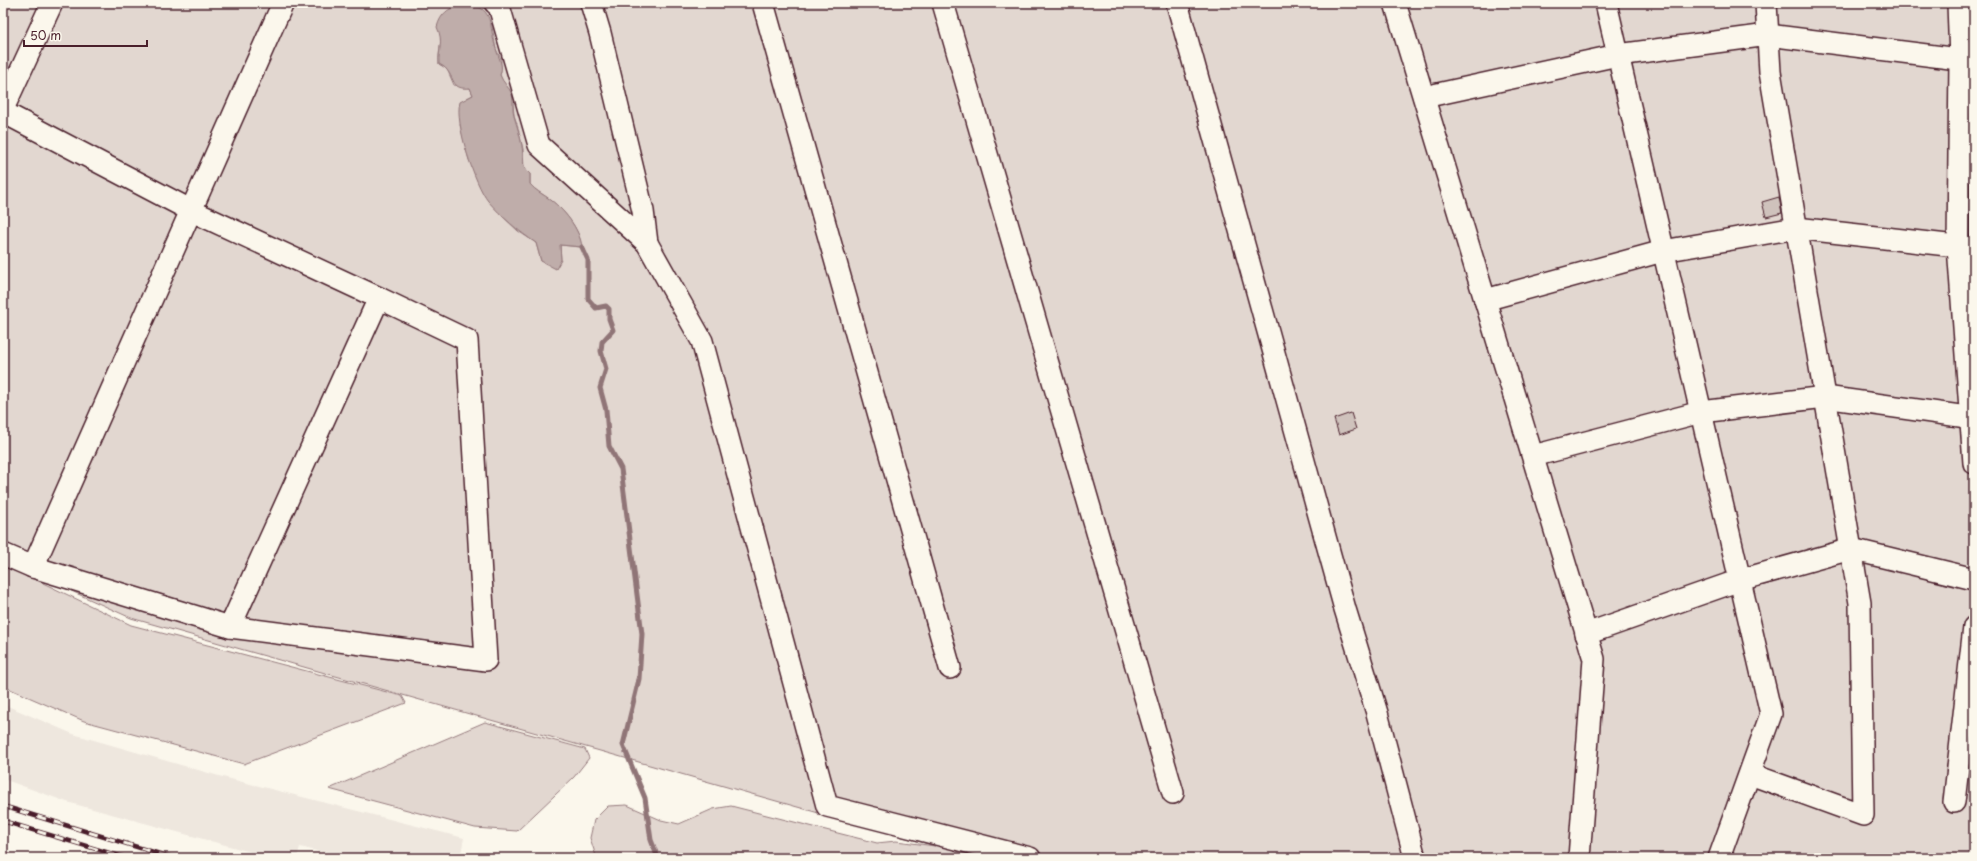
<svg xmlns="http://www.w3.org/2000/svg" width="1977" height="861" font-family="'Playpen Sans',sans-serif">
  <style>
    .built { fill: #eee7de }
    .green { fill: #e2d7d0; stroke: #967b7e; fill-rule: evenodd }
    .water { fill: #bfadaa; stroke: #907477 }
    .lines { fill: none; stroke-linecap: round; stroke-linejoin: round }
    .stream { stroke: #907477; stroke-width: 5 }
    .building { fill: #cfc2bc; stroke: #4a1f2b }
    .minor-casing { stroke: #4a1f2b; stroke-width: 24 }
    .minor { stroke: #fbf7ec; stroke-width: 21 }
    .rail-casing { stroke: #4a1f2b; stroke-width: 4.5 }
    .rail { stroke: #fbf7ec; stroke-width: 3; stroke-dasharray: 9; stroke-linecap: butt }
  </style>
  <rect width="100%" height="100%" fill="#fbf7ec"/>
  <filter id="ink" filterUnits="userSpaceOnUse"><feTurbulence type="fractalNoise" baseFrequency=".025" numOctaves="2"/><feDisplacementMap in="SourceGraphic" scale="8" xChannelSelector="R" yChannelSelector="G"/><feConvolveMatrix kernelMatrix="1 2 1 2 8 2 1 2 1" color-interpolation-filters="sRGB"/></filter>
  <g filter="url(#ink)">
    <path class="built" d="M3,704l70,30 146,42 245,62 -4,20h-115l-45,-11 -3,11h-24l-206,-56 -64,-23z"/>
    <g class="green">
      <path d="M3,3h1971v855h-238l-6,-2 -1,2h-1130l-3,-2 -6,-18 4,-18 14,-14 19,-1 34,15 18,4 34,-15 18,-3 146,37 19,-2 39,5 -804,-228 -128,-58zM491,21l5,28 5,10 -1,16 3,8 9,11 2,21 3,9 6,25 1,20 6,5v10c6,7 11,9 18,14 14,10 33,31 33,49l-21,-2 1,15 -20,1 -5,-18 -18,-12 -17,-16 -32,-55 -9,-35 7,-27 6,-3 -3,-7 -16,-3 -7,-16 -8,-5c-1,-10 2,-18 2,-28z"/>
      <path d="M3,564l128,61 271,71 4,7 -162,61 -160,-43 -81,-35z"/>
      <path d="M485,722l100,27 4,9 -15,19 -57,54 -42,-3 -146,-39z"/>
    </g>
    <path class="water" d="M461,4c35,0 27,22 35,45 3,10 8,16 4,26 3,8 9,12 12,19 2,6 0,15 2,22 3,10 6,19 8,30 2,11 -2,20 8,28v10c6,7 11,9 18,14 15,10 32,31 34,49l-22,-2 1,15 -5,9 -15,-8 -5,-18c-18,-12 -34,-26 -48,-42 -13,-16 -34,-79 -28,-99l13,-7 -3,-7c-18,2 -15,-8 -23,-18 -2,-3 -6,-5 -8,-6 -1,-15 5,-22 -2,-37 4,-14 11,-18 24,-23z"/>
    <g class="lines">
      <path class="stream" d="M582,247l6,13v39l8,9 10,-2 3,3v10l4,11 -11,12 -1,9 5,18 -6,19 6,22 3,36 12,23 21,165 -3,45 -16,66 22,53 6,42 7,18"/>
    </g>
    <g class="building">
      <path d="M1779,197l3,16 -16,4 -4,-15z"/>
      <path d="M1351,413l5,16 -17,6 -5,-16z"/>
    </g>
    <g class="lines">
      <g class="minor-casing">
        <g id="minor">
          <path d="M495,3l4,3 40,139 108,98 55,98 125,465 203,52"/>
          <path d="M591,3l9,30 43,178 4,32"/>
          <path d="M763,3l187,665"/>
          <path d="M943,3l230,790"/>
          <path d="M1177,3l168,606 32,104 38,145"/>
          <path d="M1395,3l199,656 -15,199"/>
          <path d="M1606,3l165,711 -52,144"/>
          <path d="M1958,3l2,57 -2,186 16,217"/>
          <path d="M1424,97l194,-42 150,-20 206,26"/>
          <path d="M3,109l49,-106"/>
          <path d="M3,112l189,99 187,87 -149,329"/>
          <path d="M1485,300l178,-49 133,-23 178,20"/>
          <path d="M1533,456l168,-44 124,-15 149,21"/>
          <path d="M3,554l30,13 250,-564"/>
          <path d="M33,567l197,60 256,33 -19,-320 -88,-42"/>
          <path d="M1586,634l154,-54 111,-31 123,30"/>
          <path d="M1750,774l113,41 -3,-212 -90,-531 -4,-69"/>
          <path d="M1954,802l20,-175"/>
        </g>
      </g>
      <use href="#minor" class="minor"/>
      <g class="rail-casing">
        <g id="rail">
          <path d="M3,806l170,52"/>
          <path d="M3,821l123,37"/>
        </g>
      </g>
      <use href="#rail" class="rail"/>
    </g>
  </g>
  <rect width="1977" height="861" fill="none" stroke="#fbf7ec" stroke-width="16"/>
  <rect x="8" y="8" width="1961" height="845" fill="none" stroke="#4a1f2b" stroke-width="1.5" filter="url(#ink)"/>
  <path d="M24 40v6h123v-6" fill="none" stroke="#4a1f2b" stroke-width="2"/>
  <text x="30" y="40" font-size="12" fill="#4a1f2b" stroke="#fbf7ec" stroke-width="3" paint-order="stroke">50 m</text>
</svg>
